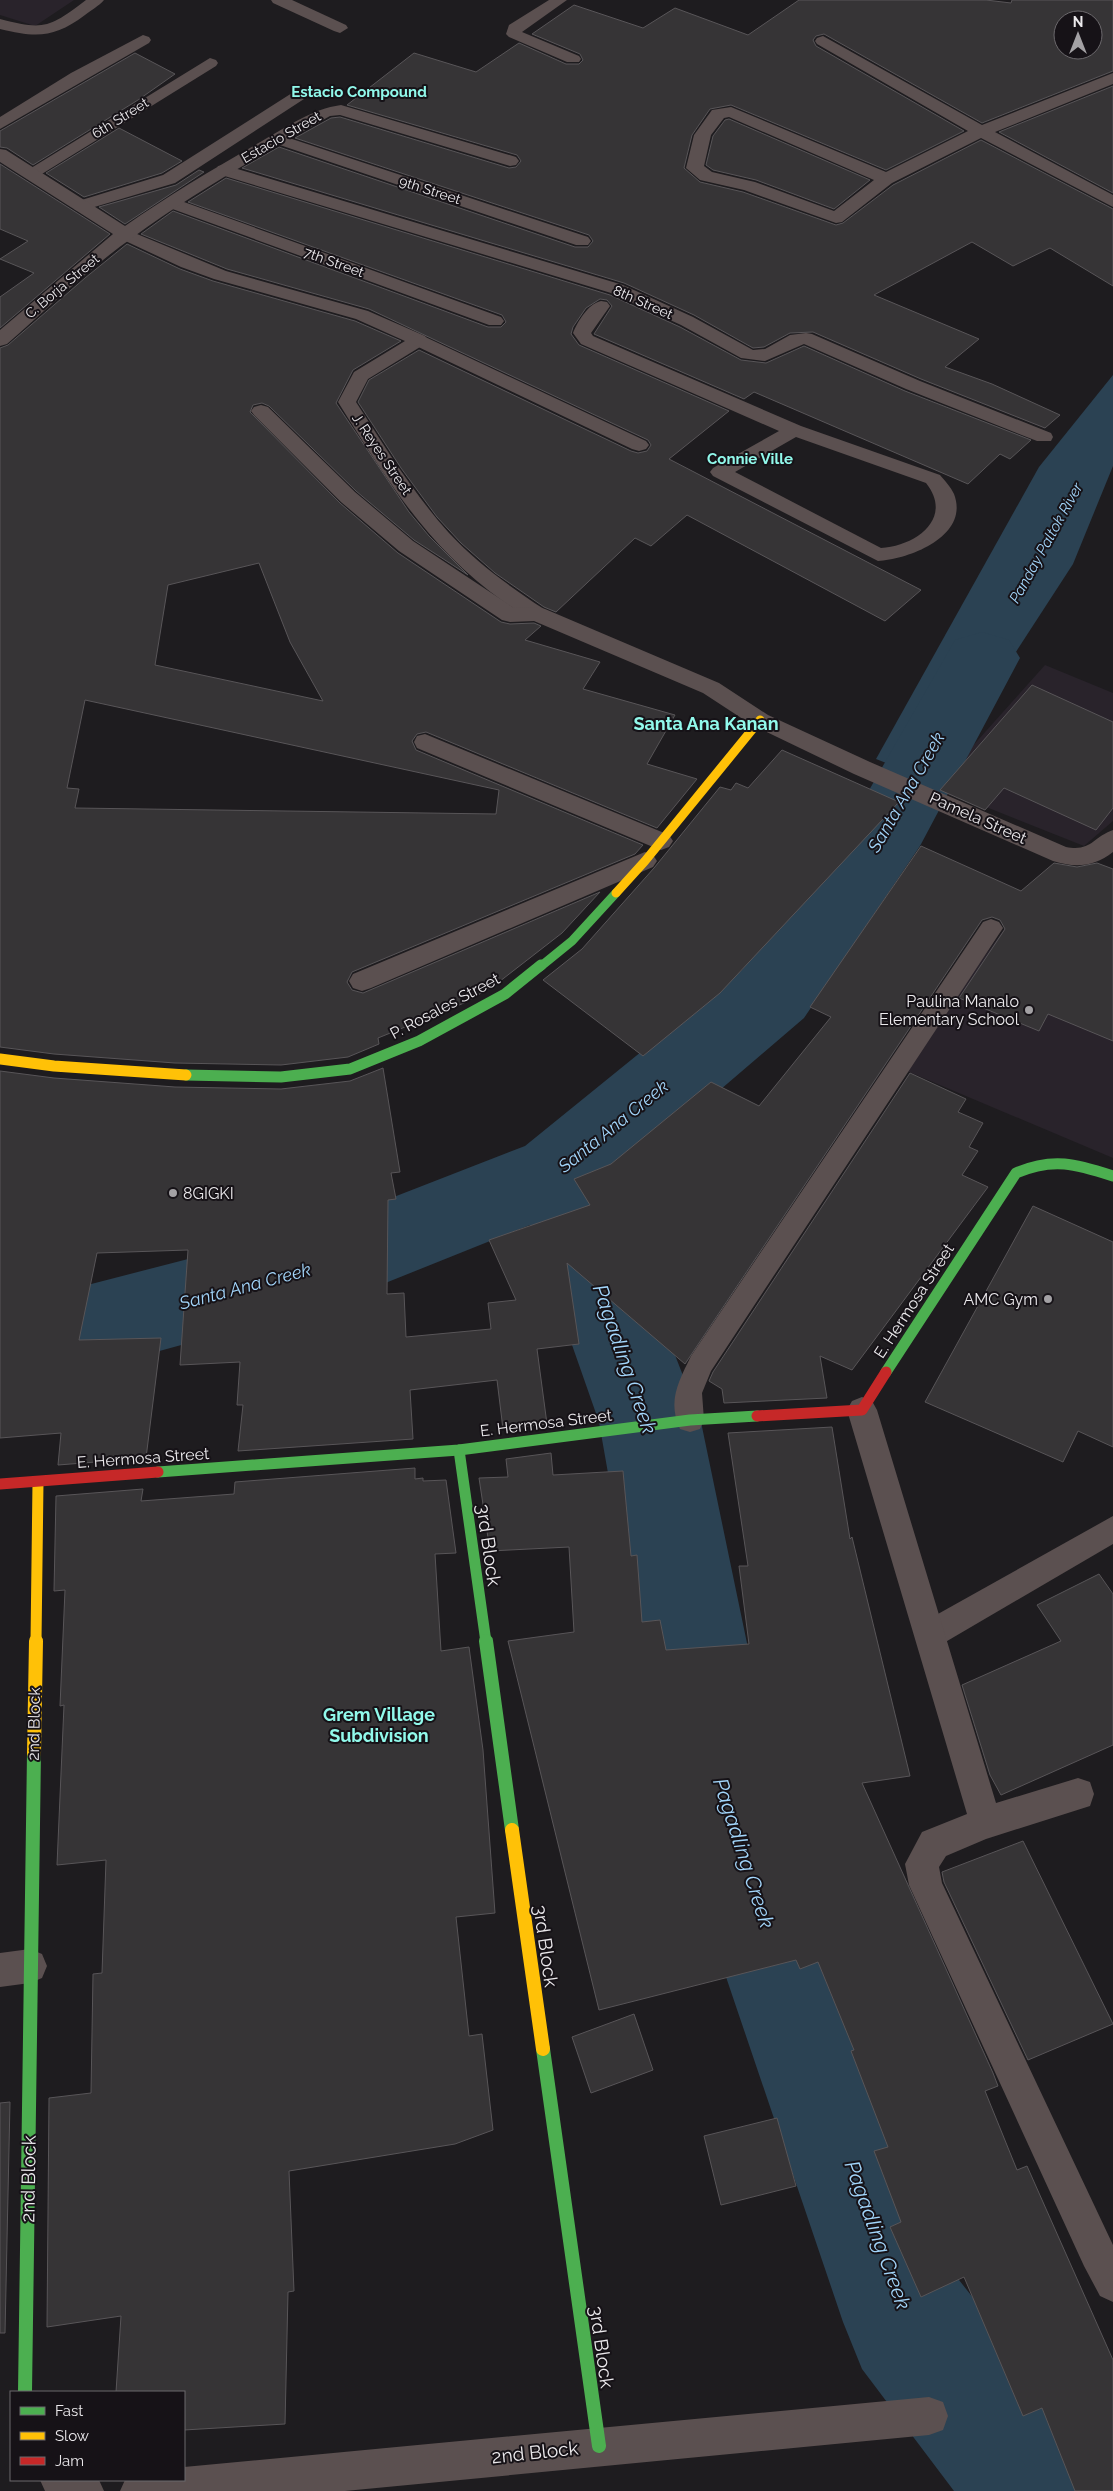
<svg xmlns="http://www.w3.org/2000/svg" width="1113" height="2491" font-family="Raleway,sans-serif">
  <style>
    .built { fill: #29232b }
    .water { fill: #2b4253 }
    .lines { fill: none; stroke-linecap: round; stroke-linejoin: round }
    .river { fill: #2b4253; fill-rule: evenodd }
    .building { fill: #363436; stroke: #585558; fill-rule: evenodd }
    .lane { fill: #5b5050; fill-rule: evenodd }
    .street { fill: #5b5050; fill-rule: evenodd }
    .fast-far2 { stroke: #4caf50; stroke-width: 9 }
    .fast-far1 { stroke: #4caf50; stroke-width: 11 }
    .fast { stroke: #4caf50; stroke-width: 14 }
    .slow-far2 { stroke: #ffc107; stroke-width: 9 }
    .slow-far1 { stroke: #ffc107; stroke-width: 11 }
    .slow { stroke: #ffc107; stroke-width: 14 }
    .jam { stroke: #c62828; stroke-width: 11 }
    .poi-dot { fill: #a3a1a4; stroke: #161217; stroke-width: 2 }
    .labels { text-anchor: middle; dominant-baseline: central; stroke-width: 4; stroke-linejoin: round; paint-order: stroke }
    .far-street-label { font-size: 14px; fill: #ebe9ec; stroke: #161217 }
    .far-neighbourhood-label { font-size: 15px; font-weight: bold; fill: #91f9eb; stroke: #161217 }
    .far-water-label { font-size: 15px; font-style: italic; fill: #a2d5fa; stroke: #161217 }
    .street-label { font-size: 16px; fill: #ebe9ec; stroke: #161217 }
    .poi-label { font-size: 16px; fill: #ebe9ec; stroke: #161217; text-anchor: end }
    .neighbourhood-label { font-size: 18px; font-weight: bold; fill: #91f9eb; stroke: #161217 }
    .water-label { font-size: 18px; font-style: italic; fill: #a2d5fa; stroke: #161217 }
    .near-street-label { font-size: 19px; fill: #ebe9ec; stroke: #161217 }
    .near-water-label { font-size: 21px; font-style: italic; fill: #a2d5fa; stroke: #161217 }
  </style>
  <rect width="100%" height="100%" fill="#1e1c1f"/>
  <g class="built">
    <path d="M0,0h74l-39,26 -35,-11z"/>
    <path d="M1045,665l68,28v128l-29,25 -148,-59z"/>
    <path d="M1016,913l97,38v207l-211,-89z"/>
  </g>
  <path class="water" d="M1113,375v91l-40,98 -141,217 -56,-22 163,-292z"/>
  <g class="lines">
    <path class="river" d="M982,632l27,8 11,18 -100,188 -116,172 -195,167 92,237 78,375 180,483 119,151 26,60h-150l-92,-122 -19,-47 -178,-525 -66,-375 -69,-197 -192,77 -266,73h-72v-86h72l255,-66 198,-77 217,-176 118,-164 95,-166z"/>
  </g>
  <g class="building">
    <path d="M799,0h187l25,3 1,-3h101v71l-131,52 -158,-89 -8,2 -3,4 3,6 148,85 -78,39 -155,-65 -21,4 -18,26 -8,33 16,14 43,10 93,33 7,-2 50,-38 88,-45 132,69v77l-63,-38 -37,18 -41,-24 -98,53 105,44 -34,28 47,17 68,31 -15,13 -124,-49 -108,-47 -23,1 -26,14 -11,1 -59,-33 -70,-32 -382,-115 37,-21 296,100h13l5,-6 -4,-6 -294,-97 36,-20 9,-1 169,51 7,-1 5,-6 -4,-6 -170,-50 67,-52 62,19 43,-29 47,21h13l4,-4 -3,-6 -48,-20 42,-29 69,23 32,-20 73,27zM1063,20h30v30h-30z"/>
    <path d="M135,53l40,21 -37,26 -105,65 -26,-17 -7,-1v-16z"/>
    <path d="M1113,86v107l-114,-61z"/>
    <path d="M729,119l141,61 -36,29 -78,-29 -43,-10 -7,-5 7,-29 12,-16z"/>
    <path d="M119,128l63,33 -20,12 -78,24 -38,-24z"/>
    <path d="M0,164l110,70 -110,94v-31l34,-24 -34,-14 28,-18 -28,-12z"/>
    <path d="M199,170l5,2 -79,52 -26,-17 77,-22z"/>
    <path d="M226,178l384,117 70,32 61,33 25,3 38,-17 101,45 126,49 -21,19 -10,-5 -32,30 -214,-92 -10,7 -150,-65 18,-28 -5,-6 -7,-1 -14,9 -13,19 -2,7 8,11 150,66 -60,48 252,131 -36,31 -198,-106 -36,31 -16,-8 -79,74 -12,-5 -49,-34 -34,-30 -24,-26 -36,-49 -43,-66 11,-22 50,-30 212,101 7,2 9,-2 4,-6 -3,-5 -279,-131 -142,-40 -86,-35 32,-23 315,116h13l5,-5 -4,-7 -314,-113z"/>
    <path d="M127,244l53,25 33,12 142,40 46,20 -48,29 -17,33 73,109 20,24 39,39 -54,-35 -58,-49 -87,-85 -7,-3 -9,2 -3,7 90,91 58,50 103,69 9,2 24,-1 7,3 -16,14 75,22 -17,27 92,26 -28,49 50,15 -40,49 -231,-96 -9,2 -5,7 4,9 227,95 -8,9 -283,118 -5,10 5,8 11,3 237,-101 -38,41 -67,52 -31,18 -86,35 1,6 -31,13 -67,8 -106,-2 -121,-9 -54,-7v-699l8,-3 77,-67zM259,563l31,79 33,59 -168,-36 13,-80zM85,700l414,90 -3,24 -421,-6 4,-19 -12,-1z"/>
    <path d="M1032,685l81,37v86l-17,22 -92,-42 -19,22 -45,-20z"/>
    <path d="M782,750l117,52 -179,191 -77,63 -100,-76 39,-31 72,-81 66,-81 11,3 5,-7 12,5z"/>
    <path d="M921,846l100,45 33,-28 23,4 20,-4 16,6v172l-65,-27 -9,17 -80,-33 46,-69 -5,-9 -8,-3 -10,3 -297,444 -118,-101 12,81 -42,5 10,75 -44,5 -6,-49 -87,10 3,49 -175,12 5,-46h-6l3,-43 -60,3 8,-115 -91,3 -18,87 82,-2 -15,120 -88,7 3,-32 -61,5v-367l54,7 121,9 106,2 69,-8 33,-13 17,104 -9,1 5,26 -8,1 -1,94 17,-1 2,44 85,-8 -3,-26 28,-3 -27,-60 101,-35 -16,-26 37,-15 100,-82 48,24 72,-89 -21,-10z"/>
    <path d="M910,1073l56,26 -8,13 25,11 -14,24 9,4 -16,24 26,12 -136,183 -32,-14 7,42 -103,5 -2,-14 -13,-8 4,-9z"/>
    <path d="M1033,1206l80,36v205l-35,-16 -15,31 -138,-60z"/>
    <path d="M832,1427l18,112 2,-2 58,239 -48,7 131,290 5,13 -13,5 32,79 10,-4 86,194v131h-38l-33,-83 -19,8 -59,-139 -43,20 -31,-70 11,-5 -27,-71 14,-4 -37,-96 3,-1 -36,-88 -18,7 -4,-9 -197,50 -91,-369 66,-9 -5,-85 -79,4 -11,-73 29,-1 -2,-18 45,-6 2,22 70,-4 8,85 6,-1 5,67 18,-2 6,30 83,-6 -10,-78h9l-20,-133z"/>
    <path d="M415,1468v11l8,-1v3l23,-1 10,73 -21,1 6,97 28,-4 14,103 12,163 -39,4 13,119 13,-2 11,96 -38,14 -166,27 5,120 -6,1 -3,132 -101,6v-38h-68l5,-76 -74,11 2,-229 42,-5 2,-119 9,-1 4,-113 -49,5 7,-160 -4,1 5,-116 -11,1 2,-95 87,-7 -2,12 93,-7 1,-12z"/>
    <path d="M1099,1574l14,20v151l-112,50 -11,-20 -28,-90 99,-44 -24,-36z"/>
    <path d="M1023,1841l90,183 -85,36 -84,-178 -2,-10z"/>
    <path d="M634,2014l19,56 -62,23 -19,-56z"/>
    <path d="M10,2102l-5,231h-5v-230z"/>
    <path d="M777,2118l19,68 -75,19 -17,-69z"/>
  </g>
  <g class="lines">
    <g class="lane">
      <path d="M86,0h18c-5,6 -13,10 -19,15 -31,23 -48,23 -85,14v-10c45,12 50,8 86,-19z"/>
      <path d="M549,0h18l-45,32 57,24 2,3 -2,3h-12l-58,-25 -3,-3 3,-9z"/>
      <path d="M210,58l6,2 2,3 -2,3 -179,111h-12l-2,-4z"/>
      <path d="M298,91l6,2 2,3 -2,3 -129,84 -94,28 -6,-1 -2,-4 2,-4 88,-27 129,-82z"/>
      <path d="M277,134l311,103 3,4 -3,4h-12l-305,-103 -2,-3z"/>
      <path d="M224,165l399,120 70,32 60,33 12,-1 25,-14 16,-2 6,1 108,47 131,52 2,4 -2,4h-14l-131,-52 -102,-45 -39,17 -24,-3 -60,-33 -70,-32 -393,-119 -2,-4 2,-4z"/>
      <path d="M173,198l328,119 3,4 -3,4h-12l-322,-118 -2,-4 2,-4z"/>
      <path d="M125,229l101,42 142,40 57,25 3,4 -3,4 -57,35 -12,23c29,45 57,91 93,131 28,30 61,54 95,76l3,5 -3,5c-15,4 -27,-9 -40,-17 -77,-55 -117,-122 -166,-200l16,-30 51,-31 -49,-22 -142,-40 -33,-12 -62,-29 -3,-4 3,-4z"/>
      <path d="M601,301l6,1 3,4 -19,27 2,3 208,90 139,49c4,5 11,12 14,19 16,42 -44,65 -76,67l-165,-85 -3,-4 3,-4 66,-37 -198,-87 -8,-11c5,-12 15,-29 28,-32zM796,437l130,46c28,35 -10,63 -45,65l-146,-76z"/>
      <path d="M991,919l8,3 4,6 -4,6 -288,437 -9,22 2,27 -4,9 -10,3 -10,-3c-13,-28 -1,-48 11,-73l292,-434z"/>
      <path d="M1113,1516v28l-171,100 -11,4 -11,-4 -4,-10 4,-10z"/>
    </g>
    <g class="street">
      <path d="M271,0h21l54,25 2,3 -8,5 -6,-2 -61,-28z"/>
      <path d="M143,35l6,2 2,3 -2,3 -149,86v-12l71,-44z"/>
      <path d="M823,36l159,89 131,-52v11l-118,48 118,63v12l-132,-69 -89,45 -50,39 -6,1 -92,-33 -44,-10 -14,-12 8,-33 18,-25 19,-3 155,65 82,-41 -151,-87 -2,-3 2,-3zM729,117l145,63 -40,31 -79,-29 -43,-10 -8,-6 7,-31 13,-17z"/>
      <path d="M341,105l175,52 3,4 -3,4 -6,1 -170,-51 -10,1c-67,38 -136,76 -198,122 -45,32 -84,70 -125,106l-7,2v-16l113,-96 -113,-72v-13l6,1 119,76c44,-31 90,-58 137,-85 25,-14 50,-32 79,-36z"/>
      <path d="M419,334l227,107 3,4 -3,4 -7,2 -7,-2 -220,-105 -2,-4 2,-4z"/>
      <path d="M261,405l7,2 87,85 58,49 101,67 23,-1 8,2 174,74 49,32 102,47 196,85c25,5 27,-10 47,-17v22c-19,15 -38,16 -60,9l-199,-87 -102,-49 -49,-32 -169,-72 -24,1 -8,-2 -103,-69 -58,-49 -87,-87 -3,-4 3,-4z"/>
      <path d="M425,734l244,101 4,6 -4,6 -8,3 -8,-3 -236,-99 -3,-6 3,-6z"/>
      <path d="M645,852l8,3 4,6 -4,6 -282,121 -9,3 -9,-3 -4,-7 4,-7z"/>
      <path d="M862,1397l10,4 5,9 119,393 82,-25 12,4 4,12 -4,12 -104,33 -40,17 -7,11 3,16 171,362v57l-13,-6 -16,-30 -175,-381 -4,-21 17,-32 45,-18 -120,-404 5,-9z"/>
      <path d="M30,1949l12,5 5,12 -5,12 -12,5 -30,4v-34z"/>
      <path d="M929,2397l14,5 5,14 -5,14 -14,5 -584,56h-225l5,-11h59v-13z"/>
      <path d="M40,2480h59l5,11h-59z"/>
    </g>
    <path class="fast-far2" d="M540,967l32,-26 44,-48"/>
    <g class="fast-far1">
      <path d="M186,1075l95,2 69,-8 69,-28 86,-47 36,-29"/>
      <path d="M886,1372l130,-199c37,-16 60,-9 97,3"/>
      <path d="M459,1450l27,192"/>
      <path d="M158,1472l301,-22 231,-30 67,-4"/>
    </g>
    <g class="fast">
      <path d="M486,1641l26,189"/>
      <path d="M543,2049l56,397"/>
      <path d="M25,2392l9,-639"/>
    </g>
    <path class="slow-far2" d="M616,893l29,-32 115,-141"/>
    <g class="slow-far1">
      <path d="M0,1059l54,7 132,9"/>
      <path d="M36,1642l2,-160"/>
    </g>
    <g class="slow">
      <path d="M34,1753l2,-112"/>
      <path d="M512,1830l31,219"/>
    </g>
    <g class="jam">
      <path d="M757,1416l105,-6 24,-38"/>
      <path d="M0,1484l158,-12"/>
    </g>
  </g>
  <g class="poi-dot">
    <circle cx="1029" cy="1010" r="5"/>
    <circle cx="173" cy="1193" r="5"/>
    <circle cx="1048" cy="1299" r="5"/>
  </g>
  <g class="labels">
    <g class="far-street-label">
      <text transform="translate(120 118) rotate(-32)">6th Street</text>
      <text transform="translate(281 137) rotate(-30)">Estacio Street</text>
      <text transform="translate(430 190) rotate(18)">9th Street</text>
      <text transform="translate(334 262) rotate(20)">7th Street</text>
      <text transform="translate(62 286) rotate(-40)">C. Borja Street</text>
      <text transform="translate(643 302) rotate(24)">8th Street</text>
      <text transform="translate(382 454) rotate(56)">J. Reyes Street</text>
    </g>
    <g class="far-neighbourhood-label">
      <text x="359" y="92">Estacio Compound</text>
      <text x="750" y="459">Connie Ville</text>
    </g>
    <g class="far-water-label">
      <text transform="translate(1046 543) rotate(-61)">Panday Paltok River</text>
    </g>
    <g class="street-label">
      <text transform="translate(978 818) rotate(24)">Pamela Street</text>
      <text transform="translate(445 1006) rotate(-28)">P. Rosales Street</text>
      <text transform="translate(914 1301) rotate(-57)">E. Hermosa Street</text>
      <text transform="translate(546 1423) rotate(-7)">E. Hermosa Street</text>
      <text transform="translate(143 1458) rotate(-4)">E. Hermosa Street</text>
      <text transform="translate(34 1724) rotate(-89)">2nd Block</text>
    </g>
    <g class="poi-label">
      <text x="1019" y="1001">Paulina Manalo<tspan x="1019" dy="18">Elementary School</tspan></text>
      <text x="183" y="1193" text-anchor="start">8GIGKI</text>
      <text x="1038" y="1299">AMC Gym</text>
    </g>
    <g class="neighbourhood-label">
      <text x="706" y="723">Santa Ana Kanan</text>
      <text x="379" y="1714">Grem Village<tspan x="379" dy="21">Subdivision</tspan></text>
    </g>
    <g class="water-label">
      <text transform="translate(906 792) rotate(-60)">Santa Ana Creek</text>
      <text transform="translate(613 1126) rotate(-39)">Santa Ana Creek</text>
      <text transform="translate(245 1286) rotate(-15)">Santa Ana Creek</text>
    </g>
    <g class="near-street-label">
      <text transform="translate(489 1545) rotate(82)">3rd Block</text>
      <text transform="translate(546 1946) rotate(82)">3rd Block</text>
      <text transform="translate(28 2179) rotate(-89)">2nd Block</text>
      <text transform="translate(602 2347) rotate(82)">3rd Block</text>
      <text transform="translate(535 2452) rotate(-6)">2nd Block</text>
    </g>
    <g class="near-water-label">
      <text transform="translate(625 1359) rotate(71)">Pagadling Creek</text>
      <text transform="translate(744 1853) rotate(72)">Pagadling Creek</text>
      <text transform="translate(878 2235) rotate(70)">Pagadling Creek</text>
    </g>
  </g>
  <rect x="10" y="2391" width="175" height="90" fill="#161217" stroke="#6b686c"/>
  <rect x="20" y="2407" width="25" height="8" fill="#4caf50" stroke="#6b686c"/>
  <text x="55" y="2416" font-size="15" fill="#ebe9ec">Fast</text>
  <rect x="20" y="2432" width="25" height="8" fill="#ffc107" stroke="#6b686c"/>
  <text x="55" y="2441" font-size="15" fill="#ebe9ec">Slow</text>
  <rect x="20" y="2457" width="25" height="8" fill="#c62828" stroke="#6b686c"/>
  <text x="55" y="2466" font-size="15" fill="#ebe9ec">Jam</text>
  <g transform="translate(1078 35)"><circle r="24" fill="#161217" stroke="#6b686c"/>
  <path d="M0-4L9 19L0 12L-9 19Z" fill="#a3a1a4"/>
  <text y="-8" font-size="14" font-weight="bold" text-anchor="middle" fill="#ebe9ec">N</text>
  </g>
</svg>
